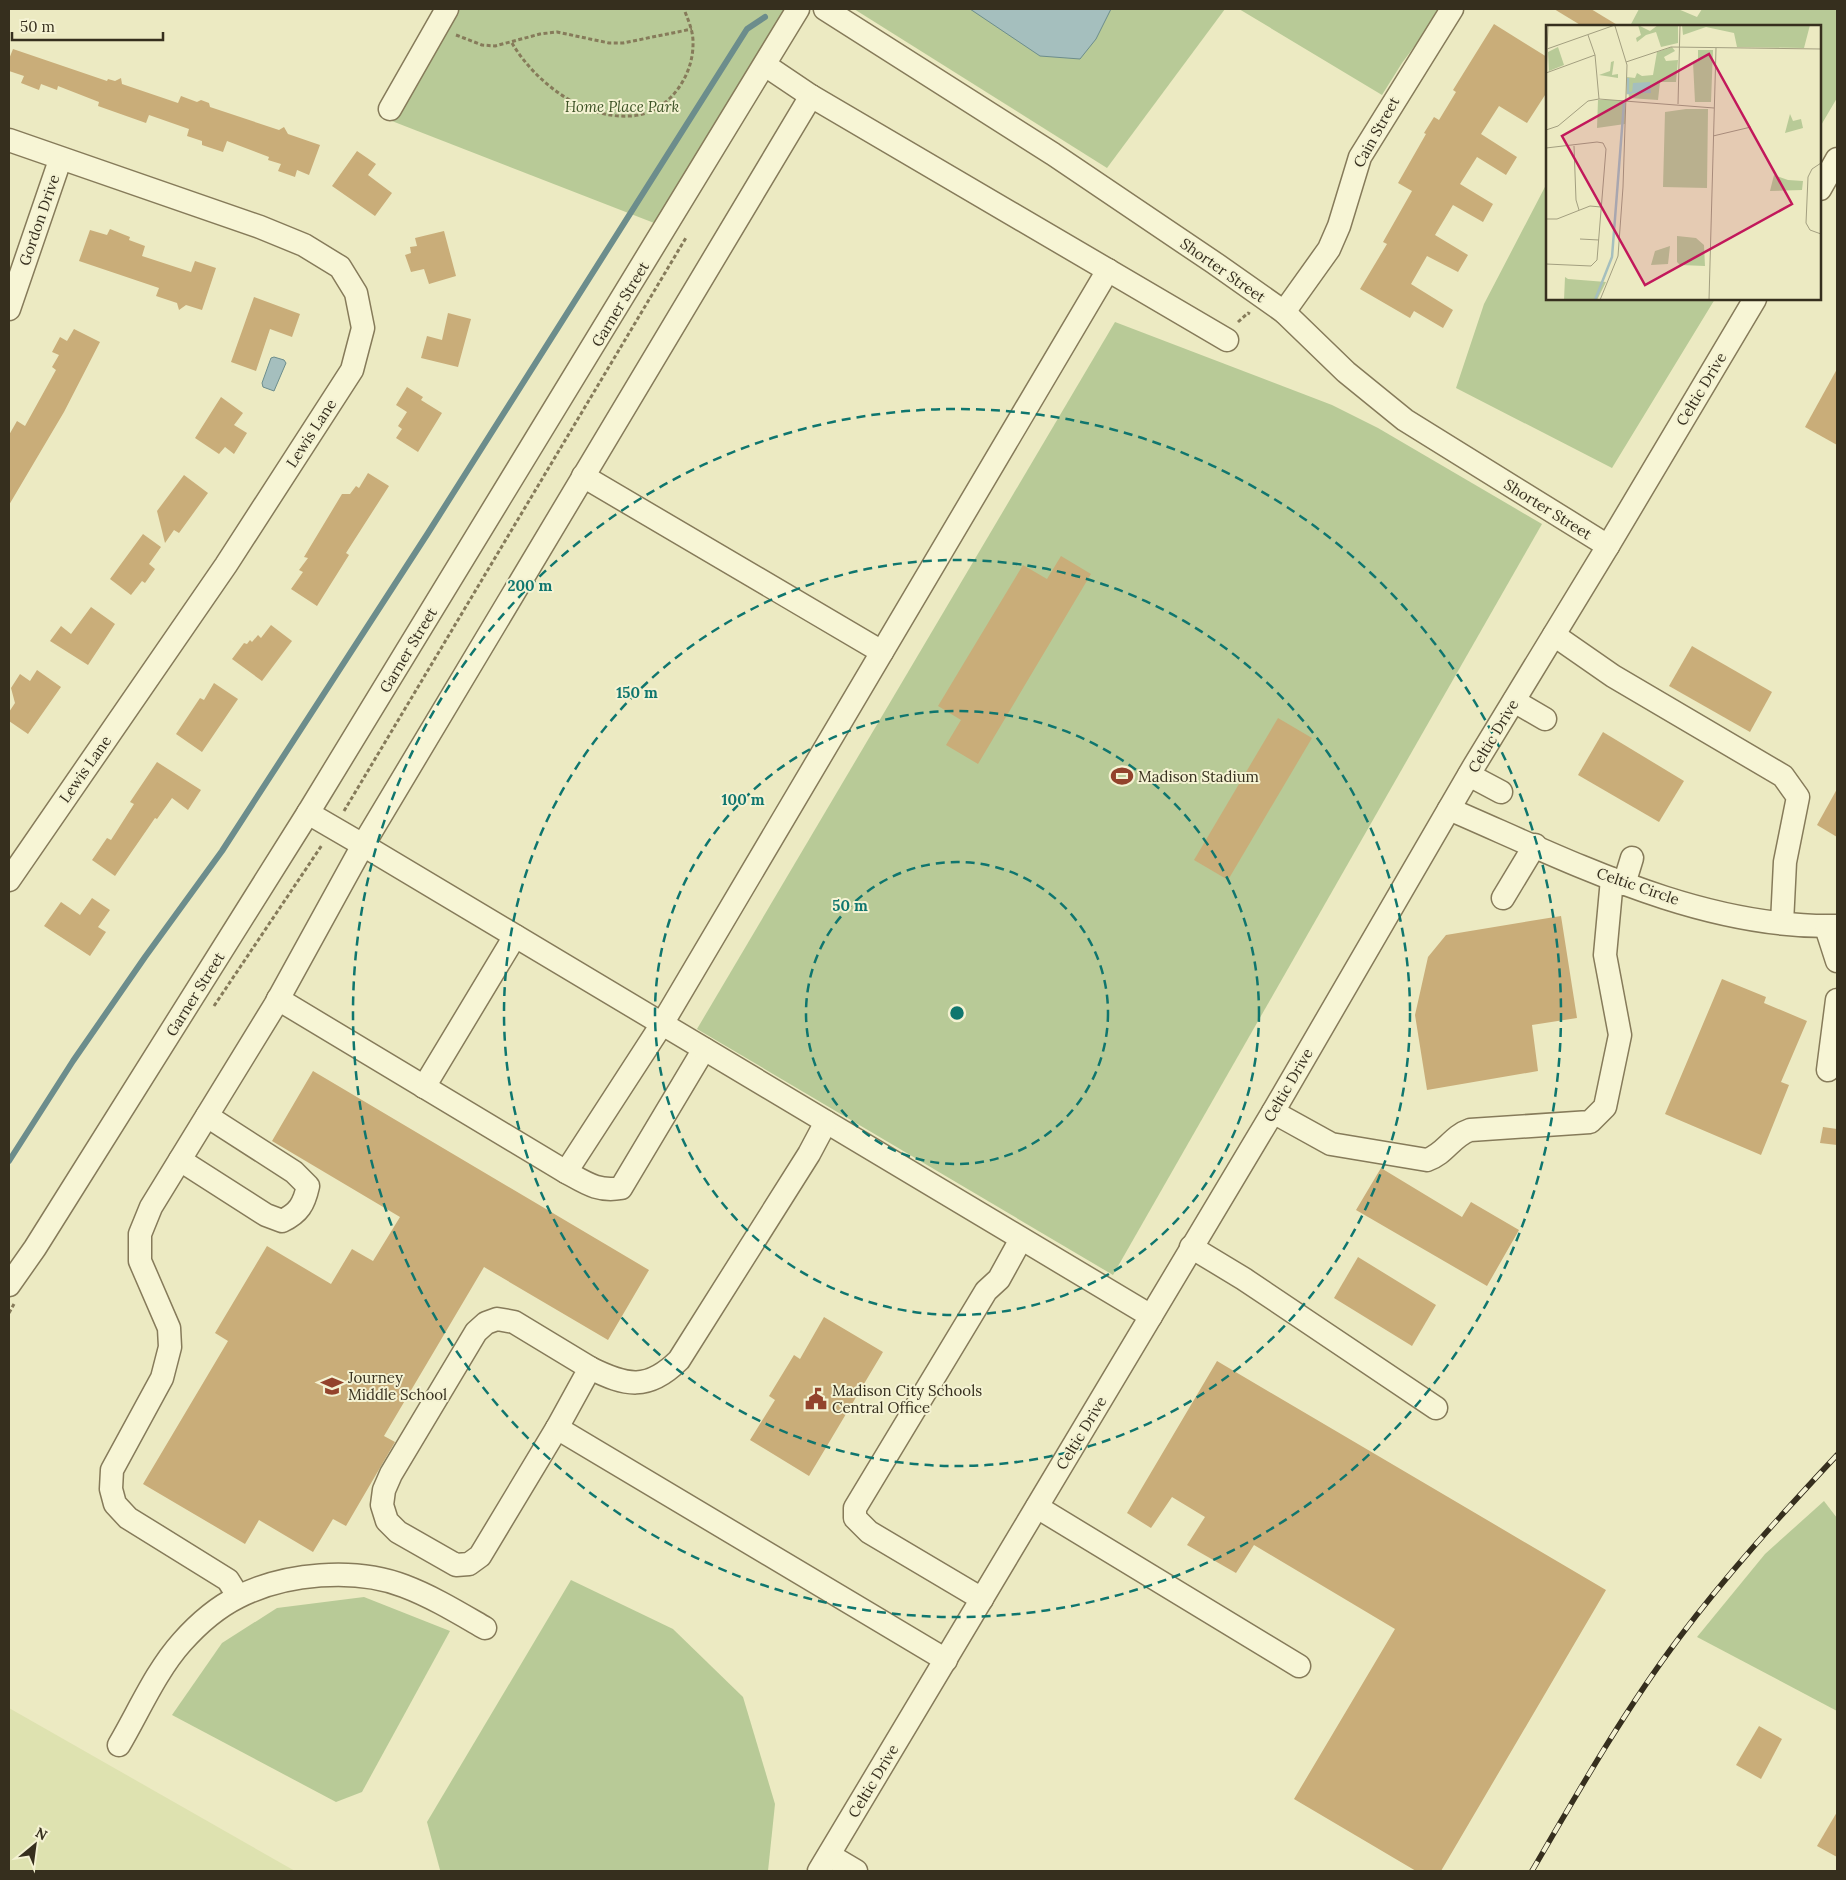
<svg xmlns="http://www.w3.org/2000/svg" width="1846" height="1880" font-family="Lora,serif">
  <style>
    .farmland { fill: #dee2b0 }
    .green { fill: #b8ca97 }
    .water { fill: #a5bfbe; stroke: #6c8d8c }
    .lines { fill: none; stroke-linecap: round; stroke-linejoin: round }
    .stream { stroke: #6c8d8c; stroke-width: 6 }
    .building { fill: #c9ad79 }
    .minor-casing { stroke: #867b5a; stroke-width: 25 }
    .path { stroke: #867b5a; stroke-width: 3; stroke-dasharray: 4 2.5; stroke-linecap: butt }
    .minor { stroke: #f7f5d5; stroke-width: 22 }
    .rail-casing { stroke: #362f1e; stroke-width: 5.5 }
    .rail { stroke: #f4f2d2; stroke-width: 4; stroke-dasharray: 11; stroke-linecap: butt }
    .ring { fill: none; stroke: #0f766e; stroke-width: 2.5; stroke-dasharray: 9 6 }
    .labels { text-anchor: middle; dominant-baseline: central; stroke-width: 4; stroke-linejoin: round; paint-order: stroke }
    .park-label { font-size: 15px; font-style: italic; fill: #3c5225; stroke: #f4f2d2 }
    .street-label { font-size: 15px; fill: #362f1e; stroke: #f4f2d2 }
    .poi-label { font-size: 15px; fill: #362f1e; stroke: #f4f2d2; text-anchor: start }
    .inset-river { fill: none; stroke: #a5bfbe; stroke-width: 2.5 }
    .inset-road { fill: none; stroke: #a39f80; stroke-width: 1 }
    .view { fill: #c2185b; fill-opacity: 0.15; stroke: #c2185b; stroke-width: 2.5 }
    .inset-edge { fill: none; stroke: #362f1e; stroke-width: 2.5 }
    .centre { fill: #0f766e; stroke: #f4f2d2; stroke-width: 2.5 }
    .ring-label { font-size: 15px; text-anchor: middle; font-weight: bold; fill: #0f766e; stroke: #f4f2d2; stroke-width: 4; stroke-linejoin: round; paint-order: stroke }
  </style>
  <rect width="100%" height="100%" fill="#eceac2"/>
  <path class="farmland" d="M9,1708l286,163h-286z"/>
  <g class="green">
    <path d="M443,9h355l-131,219 -288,-112z"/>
    <path d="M854,9h371l-118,159z"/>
    <path d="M1239,9h203l-40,54 -20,32z"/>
    <path d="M1639,9h39l19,8 5,-8h135v89l-17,29v-101h-190z"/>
    <path d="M1547,183v116h168l-103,169 -156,-80 28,-84z"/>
    <path d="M1115,322l217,83 46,23 164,96 -429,751 -416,-246z"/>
    <path d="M1824,1501l13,17v193l-140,-74 68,-83z"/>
    <path d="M571,1580l102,49 70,68 32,107 -7,67 -328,-1 -13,-48z"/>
    <path d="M364,1597l86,34 -88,161 -26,10 -164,-87 50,-72 55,-35z"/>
  </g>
  <g class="water">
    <path d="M970,9h141l-15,30 -16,20 -40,-3z"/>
    <path d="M274,357l10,3 2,3 -12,28 -11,-4 -1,-4 9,-25z"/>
  </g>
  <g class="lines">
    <path class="stream" d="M9,1161l64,-100 72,-104 77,-106 206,-318 319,-504 18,-12"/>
  </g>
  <g class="building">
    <path d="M1554,9h37l28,17h-37z"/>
    <path d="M1494,24l53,33v35l-20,31 -28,-17 -18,28 36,23 -11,18 -29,-18 -17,27 33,20 -10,18 -30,-17 -18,30 33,20 -10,17 -31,-16 -16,28 42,26 -10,18 -29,-17 -4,7 -50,-29 27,-45 -4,-2 29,-51 -14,-8 28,-49 -2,-1 10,-16 5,3 17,-28 -3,-2z"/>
    <path d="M13,49l94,32 1,-2 7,2 6,-3 1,6 56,19 3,-7 16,6 4,-2 8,3 1,4 69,23 5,-3 4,7 32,11 -11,30 -12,-5 -2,7 -17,-6 3,-7 -13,-4 1,-3 -42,-16 -4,11 -21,-7v-4l-15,-5 2,-7 -40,-14 -3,8 -48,-17 1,-4 -41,-16 -1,4 -16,-6 -2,6 -18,-7 3,-7 -15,-5v-12z"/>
    <path d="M357,151l19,13 -8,11 24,18 -17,23 -43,-30z"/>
    <path d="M110,229l20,8 -1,3 16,6 -3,10 49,16 4,-11 21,7 -14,42 -16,-5 -7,5 -2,-7 -21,-7 3,-8 -80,-27 11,-31 17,5z"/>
    <path d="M444,231l12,45 -27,8 -5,-15 -13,3 -6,-17 6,-2 -1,-6 7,-1 -2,-8z"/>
    <path d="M254,297l46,17 -8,23 -22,-8 -14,42 -25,-9z"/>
    <path d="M448,313l23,6 -13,48 -37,-9 6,-22 15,4z"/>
    <path d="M74,329l26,13 -36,70 -55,93v-70l8,-14 8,5 31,-56 -4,-3 7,-12 -7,-3 8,-15 7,4z"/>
    <path d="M1837,369v76l-32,-18z"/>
    <path d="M407,387l16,10 -2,3 21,13 -24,39 -22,-14 6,-9 -4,-3 9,-14 -11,-7z"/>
    <path d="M221,397l22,16 -9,12 13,8 -13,21 -9,-7 -6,7 -24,-16z"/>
    <path d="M368,473l21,13 -43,67 3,2 -32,51 -26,-17 12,-17 -4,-2 9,-12 -4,-1 38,-63h8l6,-8 3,2z"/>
    <path d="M184,475l24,18 -29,40 -5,-3 -9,13 -8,-32z"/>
    <path d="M143,534l18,13 -12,17 6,5 -10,14 -3,-2 -11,14 -21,-16z"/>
    <path d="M1061,556l30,18 -113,190 -32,-19 15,-25 -23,-14 85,-141 24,14z"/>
    <path d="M91,607l24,17 -27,41 -38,-24 11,-15 10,8z"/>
    <path d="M271,625l21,16 -30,40 -30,-22 12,-16 3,1 3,-4 2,2 6,-7 3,3z"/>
    <path d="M1692,646l80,46 -22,40 -81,-46z"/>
    <path d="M37,670l24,17 -33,47 -19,-13v-9l6,-9 -4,-15 9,-14 10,7z"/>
    <path d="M214,683l24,16 -36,53 -26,-18 24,-36 4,2z"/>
    <path d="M1278,718l34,20 -84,142 -34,-20z"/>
    <path d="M1603,732l81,49 -25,41 -81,-47z"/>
    <path d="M157,762l44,28 -13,20 -16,-12 -15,21 -2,-1 -40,58 -23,-16 15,-22 4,2 23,-36 -4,-2z"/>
    <path d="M1837,789v48l-20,-12z"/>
    <path d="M92,898l18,12 -12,17 8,5 -16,24 -46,-30 17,-24 19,13z"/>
    <path d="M1561,916l16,102 -45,7 6,46 -111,19 -12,-75 13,-58 18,-22z"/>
    <path d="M1722,979l44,18 -2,6 43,18 -26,61 8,3 -28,70 -96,-41z"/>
    <path d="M313,1071l336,199 -41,70 -124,-73 -100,169 11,6 -49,84 -13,-7 -20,33 -54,-32 -14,24 -102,-60 85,-143 -13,-8 52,-87 64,38 21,-35 21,12 27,-44 -128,-76z"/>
    <path d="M1823,1127l14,2v16l-17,-2z"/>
    <path d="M1381,1168l81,49 9,-15 48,28 -32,56 -131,-76z"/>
    <path d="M1358,1257l78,48 -24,41 -78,-48z"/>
    <path d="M824,1317l59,35 -74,124 -59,-36 25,-40 -6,-4 25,-41 6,4z"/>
    <path d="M1217,1361l389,229 -165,281h-25l-122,-72 101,-170 -141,-84 -18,28 -49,-28 18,-28 -33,-20 -21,31 -24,-15z"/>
    <path d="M1759,1726l23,13 -21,40 -25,-14z"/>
    <path d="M1837,1812v45l-20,-11z"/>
  </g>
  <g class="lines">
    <g class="minor-casing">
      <g id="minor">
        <path d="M825,9l228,145 160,108 71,50 62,60 59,48 203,126"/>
        <path d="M765,65l46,31"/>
        <path d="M390,109l57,-100"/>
        <path d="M9,140l251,87 44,18 36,22 16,26 7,35 -11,42 -126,195 -217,315"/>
        <path d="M1820,189l17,-30"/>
        <path d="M9,309l51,-149"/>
        <path d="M1284,312l45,-63 10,-23 21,-69 92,-148"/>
        <path d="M583,476l299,176"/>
        <path d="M1554,635l59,41 170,100 15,21 -13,65 -3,61"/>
        <path d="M1514,701l31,18"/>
        <path d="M1469,775l32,17"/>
        <path d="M1449,809c123,53 251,120 388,117"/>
        <path d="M1624,884l8,-26"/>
        <path d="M1503,898l32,-53"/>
        <path d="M1826,927l11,34"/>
        <path d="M278,999l288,173c20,11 32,20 55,16l83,-139"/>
        <path d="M1828,1070l9,-70"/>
        <path d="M424,1087l91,-151"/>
        <path d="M1273,1112l58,32 96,16c18,-6 25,-24 43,-30l120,-8 15,-15 15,-72 -15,-80 7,-76"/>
        <path d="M180,1160l86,55 16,6c17,-8 22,-17 26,-35l-14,-14 -87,-56"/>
        <path d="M566,1172l96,-148 446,-754"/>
        <path d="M1191,1247l53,32 192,129"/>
        <path d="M9,1285l26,-37 273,-435 490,-804"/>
        <path d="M1151,1316l-788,-471 448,-749 416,244"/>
        <path d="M497,1319l17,3 76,46 -33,60 -77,128 -11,8 -13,1 -58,-33 -11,-11 -5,-16 2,-15 7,-16 85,-142 10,-9z"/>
        <path d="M590,1368c36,18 58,23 89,-8l130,-206 17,-32"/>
        <path d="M557,1428l389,232"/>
        <path d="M1037,1507l262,159"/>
        <path d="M238,1596l-10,-16 -100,-62 -13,-14 -4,-15 1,-19 50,-92 8,-31 -1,-19 -29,-67v-27l11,-27 124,-202 88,-160 -55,-32"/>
        <path d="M982,1599l-113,-67 -14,-14v-10l131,-217 13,-12 22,-40"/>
        <path d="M119,1745c20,-34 37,-74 63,-103 16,-18 36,-35 56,-45 47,-24 117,-30 166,-11 29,11 55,27 81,42"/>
        <path d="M829,1855l27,16"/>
        <path d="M819,1871l454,-759 201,-346 134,-220 147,-247"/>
      </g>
    </g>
    <g class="path">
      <path d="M456,35l26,10 13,1 45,-12 17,-2 52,11h14l69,-14"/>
      <path d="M512,43c23,39 71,76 118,73 37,-1 64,-39 63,-74 0,-12 -5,-22 -9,-33"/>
      <path d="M1238,322l10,-9 2,1"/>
      <path d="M344,811l343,-575"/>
      <path d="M214,1006l108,-161"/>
      <path d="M9,1313l5,-9"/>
    </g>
    <use href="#minor" class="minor"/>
    <g class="rail-casing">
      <path id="rail" d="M1532,1871c46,-79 92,-160 147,-233 48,-64 103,-124 158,-183"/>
    </g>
    <use href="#rail" class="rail"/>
  </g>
  <g class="ring">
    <circle cx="957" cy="1013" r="151"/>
    <circle cx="957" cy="1013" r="302"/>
    <circle cx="957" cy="1013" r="453"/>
    <circle cx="957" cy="1013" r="604"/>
  </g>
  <defs>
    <g id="stadium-bare" transform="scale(1.725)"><path d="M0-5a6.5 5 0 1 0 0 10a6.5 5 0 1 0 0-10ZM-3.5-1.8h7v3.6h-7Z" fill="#93432c" stroke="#f4f2d2" stroke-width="2.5" paint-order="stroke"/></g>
    <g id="school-bare" transform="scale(1.725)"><path d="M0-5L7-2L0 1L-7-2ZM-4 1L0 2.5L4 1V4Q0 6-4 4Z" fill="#93432c" stroke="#f4f2d2" stroke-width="2.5" paint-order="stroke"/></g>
    <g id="civic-bare" transform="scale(1.725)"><path d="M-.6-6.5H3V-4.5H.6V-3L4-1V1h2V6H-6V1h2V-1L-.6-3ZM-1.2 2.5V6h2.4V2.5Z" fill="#93432c" stroke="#f4f2d2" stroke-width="2.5" paint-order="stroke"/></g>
  </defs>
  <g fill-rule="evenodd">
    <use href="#stadium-bare" x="1122" y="776"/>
    <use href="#school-bare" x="332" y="1386"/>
    <use href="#civic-bare" x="816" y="1399"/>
  </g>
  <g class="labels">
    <g class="park-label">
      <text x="622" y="106">Home Place Park</text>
    </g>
    <g class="street-label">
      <text transform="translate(1376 132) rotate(-61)">Cain Street</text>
      <text transform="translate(39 220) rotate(-71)">Gordon Drive</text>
      <text transform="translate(1223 270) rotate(35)">Shorter Street</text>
      <text transform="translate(620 304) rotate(-59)">Garner Street</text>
      <text transform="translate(1701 389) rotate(-59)">Celtic Drive</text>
      <text transform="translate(311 433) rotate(-57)">Lewis Lane</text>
      <text transform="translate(1548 509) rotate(32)">Shorter Street</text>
      <text transform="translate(408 650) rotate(-59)">Garner Street</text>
      <text transform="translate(1493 736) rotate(-59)">Celtic Drive</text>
      <text transform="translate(85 769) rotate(-55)">Lewis Lane</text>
      <text transform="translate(1638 886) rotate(19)">Celtic Circle</text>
      <text transform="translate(195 994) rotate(-58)">Garner Street</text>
      <text transform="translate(1288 1085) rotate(-60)">Celtic Drive</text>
      <text transform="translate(1081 1433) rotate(-59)">Celtic Drive</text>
      <text transform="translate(873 1781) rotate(-59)">Celtic Drive</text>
    </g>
    <g class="poi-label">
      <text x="1138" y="776">Madison Stadium</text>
      <text x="348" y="1377">Journey<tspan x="348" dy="17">Middle School</tspan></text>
      <text x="832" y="1390">Madison City Schools<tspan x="832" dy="17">Central Office</tspan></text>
    </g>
  </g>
  <g transform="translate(1546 25)">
    <rect width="275" height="275" fill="#eceac2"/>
    <path d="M92,0l12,6 8,-6h20v18l-17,4 -5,-15 -10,3 -9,7 -1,-4 5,-3zM136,0h128l-6,23 -67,-1 -3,-14 -28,-6 -23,8zM12,22l6,18 -15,6 -1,-19zM126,22l3,4 -11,6 2,4 12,-1 -2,22h-16l-2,18 -29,-2 -2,-21 8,1 2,-5 5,3 11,-1 4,-23zM152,25h15l-2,52h-16l-2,-40h5zM68,36l-2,14 6,-1v4l-19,-3 11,-4 1,-9zM52,75h27v24l-28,4zM140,84h22l-1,79 -44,-1 2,-75zM244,89l3,7 8,-2 2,9 -18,5zM228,150l14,5 15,1 -1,9 -32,1zM131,211l19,2 8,7 1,21 -25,-1 -3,-3zM124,221l-2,18 -17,1 4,-14zM19,252l3,2 38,3 -9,18h-33z" fill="#b8ca97"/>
    <path d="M104,57l1,11h-19l1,-10z" fill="#a5bfbe"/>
    <path class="inset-river" d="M82,53v15h4M49,275l17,-43 12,-154"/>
    <path class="inset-road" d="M42,10l7,20 4,44M1,24l68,-24M80,37l45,-15 150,2M0,48l49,-18M0,53l2,-53M132,79l2,-79M0,105l12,-4 30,-25 11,-2 115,9M167,111l38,-9M28,121l2,54 3,10M0,123l51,-6 6,1 3,6 -9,111 -6,6 -45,-2M275,138l-9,6 -4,8 -2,46 4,7 11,4M0,194h11l33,-13 11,1M34,214l19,1M54,275l18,-44 5,-69 4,-122 -12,-39M163,275l7,-252"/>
    <path class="view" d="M163,29l83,150 -147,81 -83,-149z"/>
    <rect width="275" height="275" class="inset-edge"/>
  </g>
  <circle cx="957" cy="1013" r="8" class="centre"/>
  <g class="ring-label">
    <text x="530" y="591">200 m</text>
    <text x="637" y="698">150 m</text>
    <text x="743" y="805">100 m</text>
    <text x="850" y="911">50 m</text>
  </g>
  <rect width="1846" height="1880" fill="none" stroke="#362f1e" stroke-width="20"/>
  <g transform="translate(35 1845) rotate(29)" stroke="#f4f2d2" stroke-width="4" paint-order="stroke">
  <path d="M0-4L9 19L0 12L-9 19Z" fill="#362f1e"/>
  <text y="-8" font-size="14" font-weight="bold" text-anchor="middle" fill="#362f1e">N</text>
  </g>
  <path d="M12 32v8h151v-8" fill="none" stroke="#362f1e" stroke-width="2.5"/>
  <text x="20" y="32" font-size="15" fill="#362f1e" stroke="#f4f2d2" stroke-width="4" paint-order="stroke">50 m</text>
</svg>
